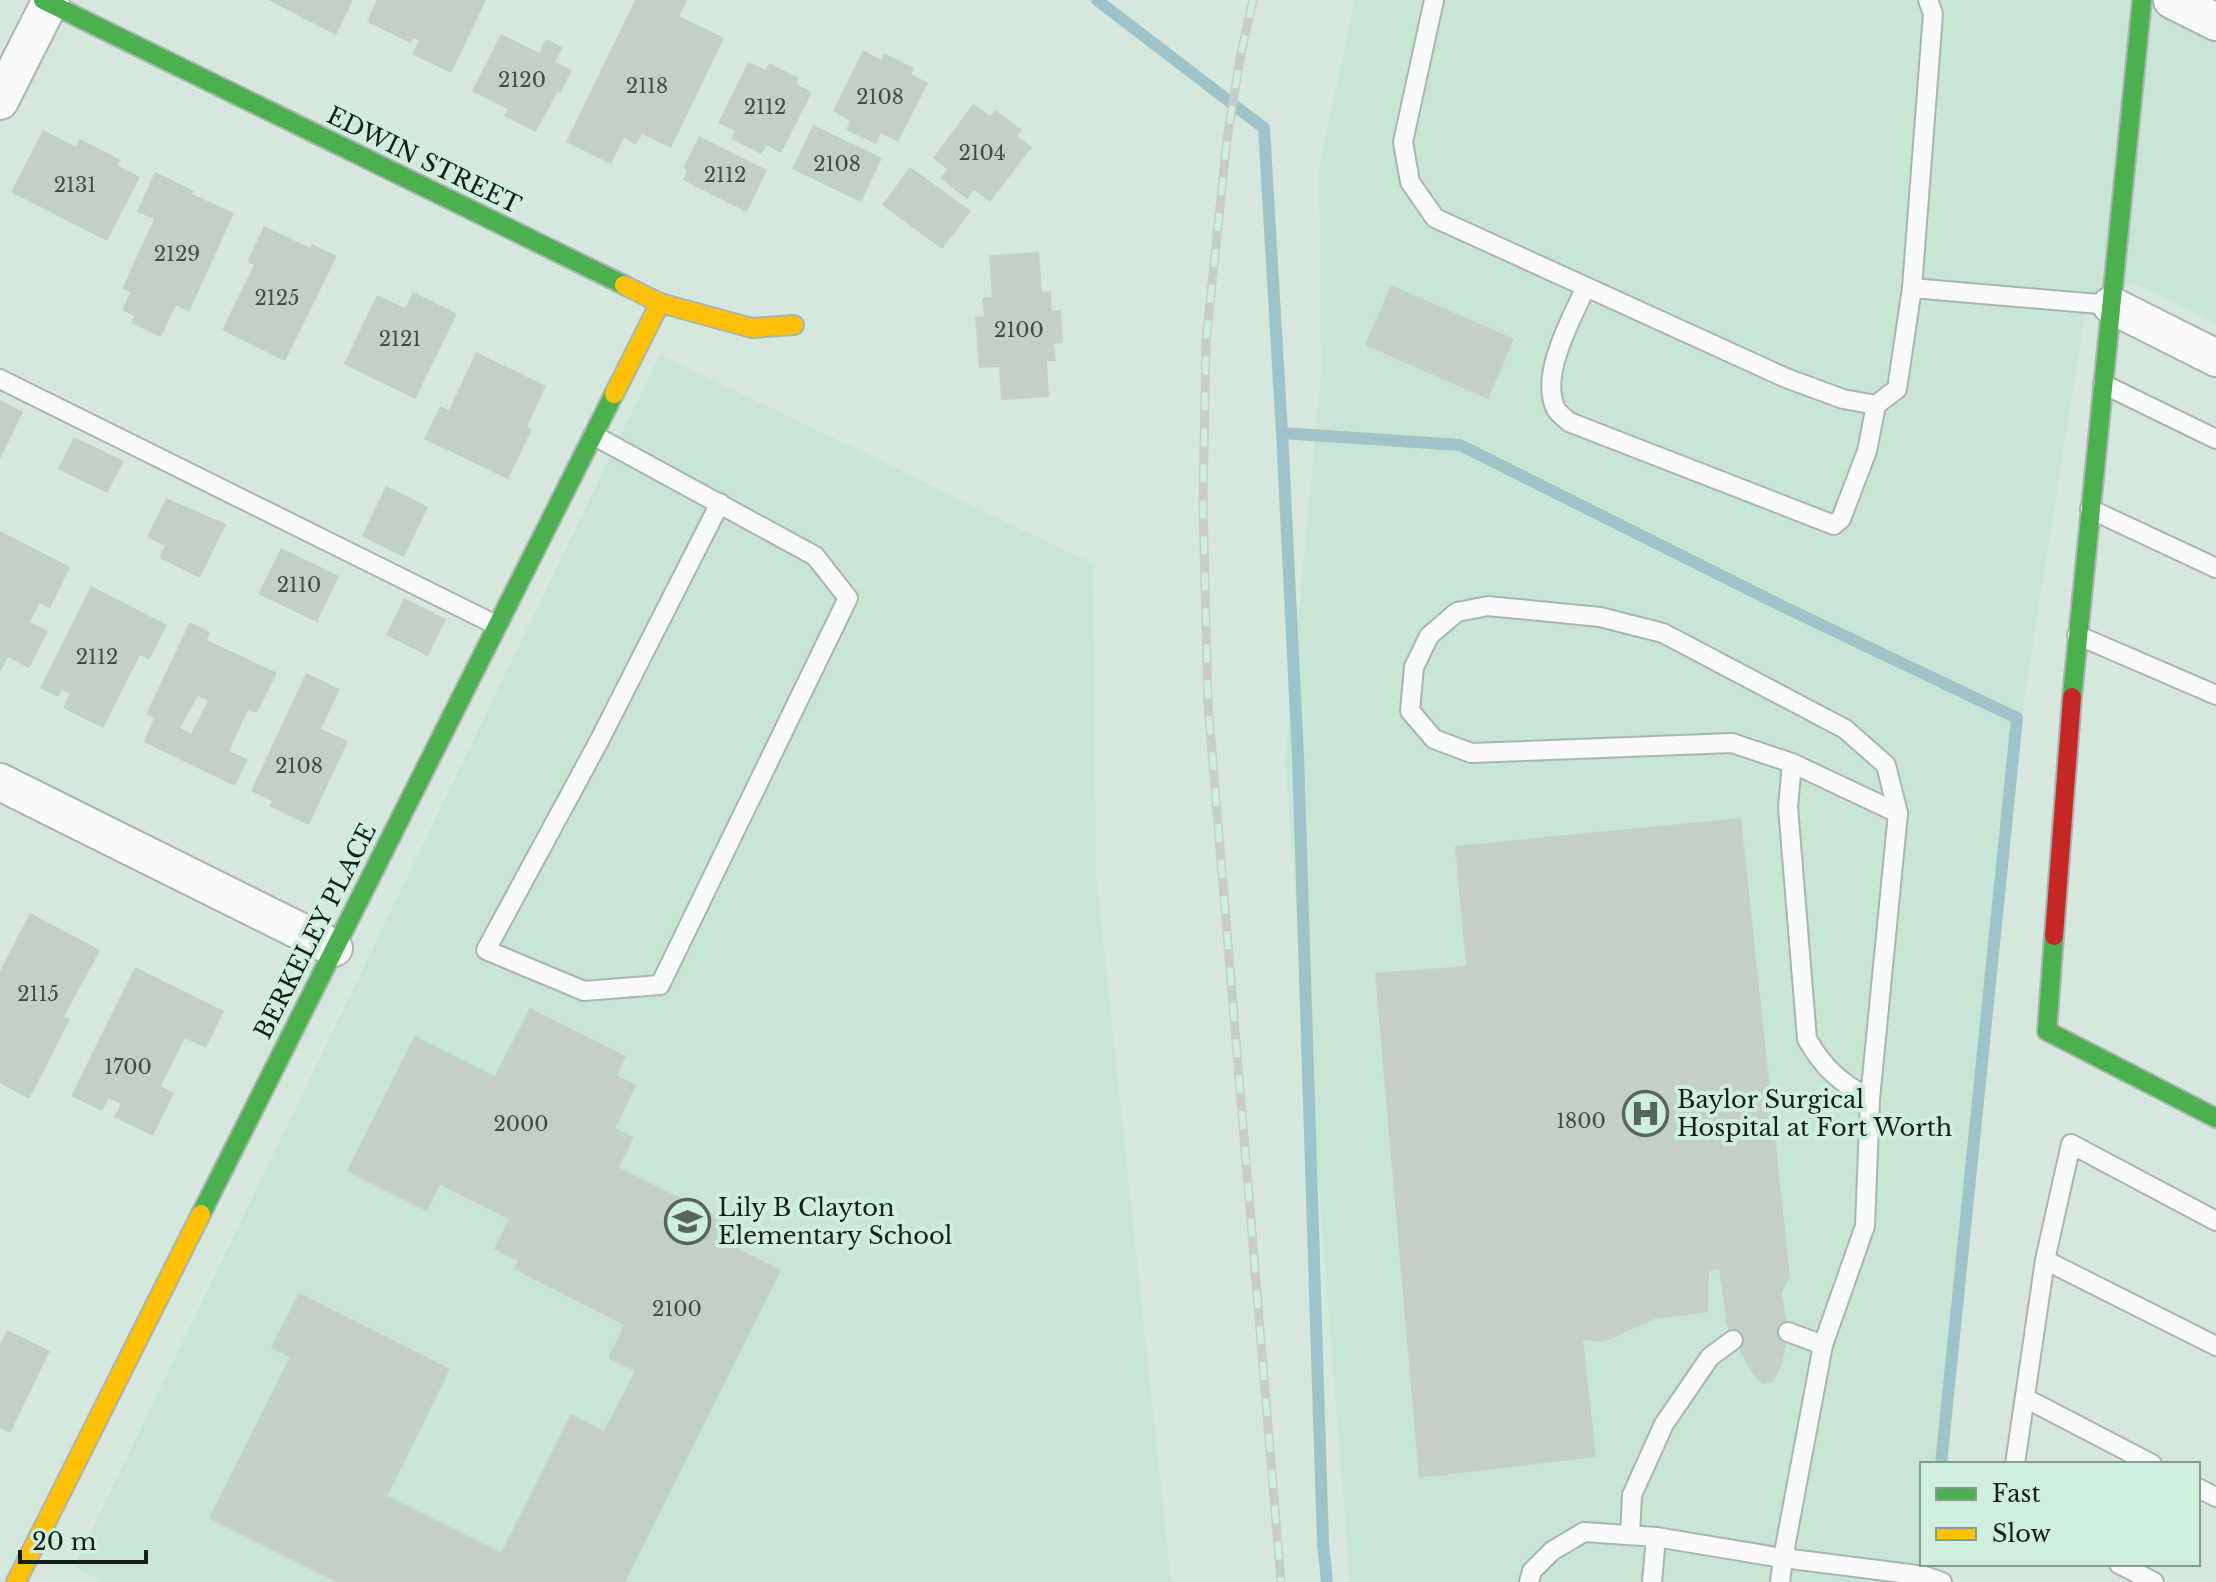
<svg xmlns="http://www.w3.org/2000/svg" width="2216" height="1582" font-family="'Libre Baskerville',serif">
<rect width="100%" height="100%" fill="#d6e7de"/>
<g fill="#c8e5d6">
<path d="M 1355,0 L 2216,0 L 2216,323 L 2136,284 L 2088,294 L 2024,699 L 1941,1464 L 1922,1464 L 1922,1564 L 1930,1564 L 1928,1582 L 1350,1582 L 1285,761 L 1321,373 L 1319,167 Z"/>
<path d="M 660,354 L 1093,564 L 1096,874 L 1171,1582 L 104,1582 L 74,1567 Z"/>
</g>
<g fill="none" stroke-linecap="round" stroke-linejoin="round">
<g stroke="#a0c3ca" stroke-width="12">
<path d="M 1097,0 L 1264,128 L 1282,433 L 1460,445 L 1784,607 L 2017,718 L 1941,1464"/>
<path d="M 1282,433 L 1298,757 L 1323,1543 L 1327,1582"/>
</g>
</g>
<g fill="#c4d0c6" fill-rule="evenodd">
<path d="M 268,0 L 353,0 L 336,35 Z"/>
<path d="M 377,0 L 486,0 L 451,73 L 412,54 L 419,41 L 413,38 L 411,43 L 367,22 Z"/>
<path d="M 635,0 L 687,0 L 679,16 L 724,38 L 671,148 L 642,134 L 636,145 L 624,138 L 611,164 L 566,142 Z"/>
<path d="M 501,34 L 539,53 L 546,39 L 563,47 L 555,62 L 572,70 L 560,93 L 557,92 L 536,132 L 504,116 L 508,109 L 472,91 Z"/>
<path d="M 863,50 L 881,60 L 884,53 L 914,68 L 911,74 L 928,83 L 898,142 L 881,133 L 876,144 L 846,130 L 850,121 L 833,111 Z"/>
<path d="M 748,62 L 766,70 L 769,63 L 799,78 L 796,84 L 812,92 L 781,153 L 766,145 L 761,154 L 731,139 L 735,131 L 718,123 Z"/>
<path d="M 973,104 L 990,116 L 995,110 L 1022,130 L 1017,136 L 1032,147 L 990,202 L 974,190 L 967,199 L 940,178 L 947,169 L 933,158 Z"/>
<path d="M 813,125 L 882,158 L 861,202 L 792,169 Z"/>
<path d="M 43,130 L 76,147 L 80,139 L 121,160 L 117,165 L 140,177 L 107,241 L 11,192 Z"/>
<path d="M 699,136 L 767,170 L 747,212 L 683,180 L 687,170 L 683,168 Z"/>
<path d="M 910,167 L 971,211 L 942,249 L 882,205 Z"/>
<path d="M 155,172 L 194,191 L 192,194 L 234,213 L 189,312 L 176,305 L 161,337 L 131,323 L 134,316 L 122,310 L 130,292 L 122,289 L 154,219 L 137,212 Z"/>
<path d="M 264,226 L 310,248 L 312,244 L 337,256 L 285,361 L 222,330 L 254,265 L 247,262 Z"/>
<path d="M 1039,252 L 1042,292 L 1051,291 L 1052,311 L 1061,310 L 1063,343 L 1054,344 L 1056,361 L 1047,361 L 1049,397 L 1001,400 L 999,367 L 979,368 L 975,317 L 984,316 L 982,298 L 992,297 L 989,255 Z"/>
<path d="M 1391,285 L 1514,339 L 1488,399 L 1365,345 Z"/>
<path d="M 413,292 L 457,314 L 415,399 L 344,364 L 377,295 L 405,308 Z"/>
<path d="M 476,352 L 546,386 L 527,427 L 532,429 L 508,479 L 424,439 L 440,406 L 449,410 Z"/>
<path d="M 0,400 L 23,412 L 0,459 Z"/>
<path d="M 74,437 L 124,461 L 107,493 L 58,469 Z"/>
<path d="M 386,486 L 428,507 L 404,557 L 362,536 Z"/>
<path d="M 166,498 L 226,524 L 200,578 L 159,558 L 165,546 L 147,537 Z"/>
<path d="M 0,531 L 70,567 L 50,608 L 40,603 L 30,622 L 48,631 L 29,668 L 8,657 L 0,673 Z"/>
<path d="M 281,548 L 339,576 L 317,622 L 258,594 Z"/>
<path d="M 91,586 L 167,625 L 149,660 L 140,655 L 103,728 L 63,708 L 70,694 L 62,690 L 58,697 L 40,688 Z"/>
<path d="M 404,598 L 446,619 L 428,656 L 386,635 Z"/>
<path d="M 190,622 L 210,632 L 207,640 L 277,673 L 257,713 L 248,710 L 229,751 L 248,759 L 235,786 L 144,742 L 154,718 L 146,714 ZM 198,696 L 208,701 L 191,734 L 180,728 Z"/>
<path d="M 306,673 L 340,689 L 321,729 L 348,741 L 309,825 L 269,806 L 272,801 L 251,791 Z"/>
<path d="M 1741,818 L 1790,1277 L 1782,1292 L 1788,1332 L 1782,1364 L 1773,1382 L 1762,1384 L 1751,1371 L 1727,1326 L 1719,1269 L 1709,1271 L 1708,1312 L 1655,1319 L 1603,1342 L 1583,1340 L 1596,1457 L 1419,1478 L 1375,973 L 1466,966 L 1455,846 Z"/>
<path d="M 30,913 L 100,950 L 64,1017 L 70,1019 L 29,1099 L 0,1083 L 0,971 Z"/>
<path d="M 135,967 L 224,1011 L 206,1048 L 185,1038 L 161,1086 L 174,1093 L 153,1136 L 114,1117 L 121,1104 L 109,1098 L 102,1111 L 71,1096 Z"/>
<path d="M 530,1008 L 626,1056 L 617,1075 L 636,1085 L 615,1128 L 634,1137 L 619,1167 L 747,1231 L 738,1249 L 781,1270 L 625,1582 L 337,1582 L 209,1518 L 290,1357 L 271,1348 L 299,1293 L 450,1369 L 387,1496 L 501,1553 L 571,1414 L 604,1431 L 635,1371 L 608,1358 L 624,1325 L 514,1269 L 518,1261 L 494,1249 L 509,1219 L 440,1185 L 427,1211 L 347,1171 L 415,1036 L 495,1076 Z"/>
<path d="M 7,1330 L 50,1351 L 10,1433 L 0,1428 L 0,1344 Z"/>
</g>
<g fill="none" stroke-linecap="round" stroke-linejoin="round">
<defs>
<g id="lane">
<path d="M 1434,0 L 1403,142 L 1410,182 L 1435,218 L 1786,378 L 1843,399 L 1876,405 L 1897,389 L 1912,288 L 1933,14 L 1928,0"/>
<path d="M 1586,287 C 1572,318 1539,375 1556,409 C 1558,413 1565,418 1569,422 L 1834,525 L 1841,519 L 1867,451 L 1876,405"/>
<path d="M 1912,288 L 2111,305"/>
<path d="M 0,379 L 496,625"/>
<path d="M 2103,384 L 2216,439"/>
<path d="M 593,435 L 815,556 L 848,598 L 660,985 L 584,991 L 486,950 L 598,743 L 720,503"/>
<path d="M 2090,509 L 2216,568"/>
<path d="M 2077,635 L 2216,695"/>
<path d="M 1792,763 L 1788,807 L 1807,1039 C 1824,1069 1840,1082 1870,1099"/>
<path d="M 2045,1260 L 2071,1144 L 2216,1221"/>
<path d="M 1788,1332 L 1823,1345"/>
<path d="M 2025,1398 L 2152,1464"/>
<path d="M 2015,1464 L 2045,1260 L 2216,1346"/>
<path d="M 2198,1488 L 2216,1497"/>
<path d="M 1630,1535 L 1632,1495 L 1664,1424 L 1710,1357 L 1733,1340"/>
<path d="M 2119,1564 L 2154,1582"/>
<path d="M 1529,1582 L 1532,1571 L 1552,1551 L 1584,1532 L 1656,1537 L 1783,1558 L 1925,1576 L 1942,1582"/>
<path d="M 1652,1582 L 1656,1537"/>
<path d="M 1780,1582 L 1783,1558 L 1823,1345 L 1865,1226 L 1870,1099 L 1898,813 L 1886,765 L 1845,729 L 1663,633 L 1600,617 L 1488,606 L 1457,612 L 1429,636 L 1414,667 L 1410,711 L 1434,739 L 1471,753 L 1732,743 L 1792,763 L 1898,813"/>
</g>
<g id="street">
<path d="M 2172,0 L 2216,22"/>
<path d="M 0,101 L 51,0"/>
<path d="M 2111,305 L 2216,358"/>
<path d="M 0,782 L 334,948"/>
</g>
<g id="fast">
<path d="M 43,0 L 624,285"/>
<path d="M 2072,697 L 2142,0"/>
<path d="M 2054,936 L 2047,1031 L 2216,1118"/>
<path d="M 201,1214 L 614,394"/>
</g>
<g id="slow">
<path d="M 624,285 L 660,303 L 752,328 L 794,325"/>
<path d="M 614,394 L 660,303"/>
<path d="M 16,1582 L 201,1214"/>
</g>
<path id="jam" d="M 2054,936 L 2072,697"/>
</defs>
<use href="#lane" stroke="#a8b6af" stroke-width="22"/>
<use href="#street" stroke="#a8b6af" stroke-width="40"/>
<use href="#fast" stroke="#a8b6af" stroke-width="22"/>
<use href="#slow" stroke="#a8b6af" stroke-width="22"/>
<use href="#jam" stroke="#a8b6af" stroke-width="22"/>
<use href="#lane" stroke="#f9fbfa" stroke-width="18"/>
<use href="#street" stroke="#f9fbfa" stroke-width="36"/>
<use href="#fast" stroke="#4caf50" stroke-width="18"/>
<use href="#slow" stroke="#ffc107" stroke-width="18"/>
<use href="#jam" stroke="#c62828" stroke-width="18"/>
<defs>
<path id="rail" d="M 1253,0 L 1241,53 L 1227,139 L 1206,342 L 1203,502 L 1208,704 L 1281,1582"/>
</defs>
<use href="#rail" stroke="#c8cdca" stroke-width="9"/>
<use href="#rail" stroke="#cfeede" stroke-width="6" stroke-dasharray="18" stroke-linecap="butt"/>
</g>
<defs>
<symbol id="hospital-ring" viewBox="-11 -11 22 22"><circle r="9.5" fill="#cfeede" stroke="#58655e" stroke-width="1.5"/><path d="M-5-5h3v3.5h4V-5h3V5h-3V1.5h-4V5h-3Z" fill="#58655e"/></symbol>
<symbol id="school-ring" viewBox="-11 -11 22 22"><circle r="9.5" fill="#cfeede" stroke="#58655e" stroke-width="1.5"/><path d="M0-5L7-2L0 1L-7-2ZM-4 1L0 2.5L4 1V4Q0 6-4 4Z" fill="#58655e"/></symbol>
</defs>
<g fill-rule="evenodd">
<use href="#hospital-ring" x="1620" y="1088" width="51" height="51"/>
<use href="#school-ring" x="662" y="1196" width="51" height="51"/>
</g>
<g text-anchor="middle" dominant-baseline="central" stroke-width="8" stroke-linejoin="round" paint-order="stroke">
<g font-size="20" fill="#414c45">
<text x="522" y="80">2120</text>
<text x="647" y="86">2118</text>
<text x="880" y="97">2108</text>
<text x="765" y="107">2112</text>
<text x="982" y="153">2104</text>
<text x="837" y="164">2108</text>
<text x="725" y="175">2112</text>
<text x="75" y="185">2131</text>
<text x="177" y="254">2129</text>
<text x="277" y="298">2125</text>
<text x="1019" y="330">2100</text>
<text x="400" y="339">2121</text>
<text x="299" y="585">2110</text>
<text x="97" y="657">2112</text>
<text x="299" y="766">2108</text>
<text x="38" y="994">2115</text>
<text x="128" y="1067">1700</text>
<text x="1581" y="1121">1800</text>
<text x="521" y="1124">2000</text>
<text x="677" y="1309">2100</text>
</g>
<g font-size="24" fill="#141f19" stroke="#cfeede">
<text transform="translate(424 160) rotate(26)">EDWIN STREET</text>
<text transform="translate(315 931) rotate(-63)">BERKELEY PLACE</text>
</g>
<g font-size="24" fill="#141f19" stroke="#cfeede" text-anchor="start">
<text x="1677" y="1099">Baylor Surgical<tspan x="1677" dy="28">Hospital at Fort Worth</tspan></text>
<text x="718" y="1207">Lily B Clayton<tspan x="718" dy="28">Elementary School</tspan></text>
</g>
</g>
<rect x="1920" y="1462" width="280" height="104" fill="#cfeede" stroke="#849b8f" stroke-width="2"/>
<rect x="1936" y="1488" width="40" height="12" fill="#4caf50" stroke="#849b8f" stroke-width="2"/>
<text x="1992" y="1502" font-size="24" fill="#141f19">Fast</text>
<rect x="1936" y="1528" width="40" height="12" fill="#ffc107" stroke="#849b8f" stroke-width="2"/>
<text x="1992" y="1542" font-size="24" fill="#141f19">Slow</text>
<path d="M20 1550v12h126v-12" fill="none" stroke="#141f19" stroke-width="4"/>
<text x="32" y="1550" font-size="24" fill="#141f19" stroke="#cfeede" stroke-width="6" paint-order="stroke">20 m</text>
</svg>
